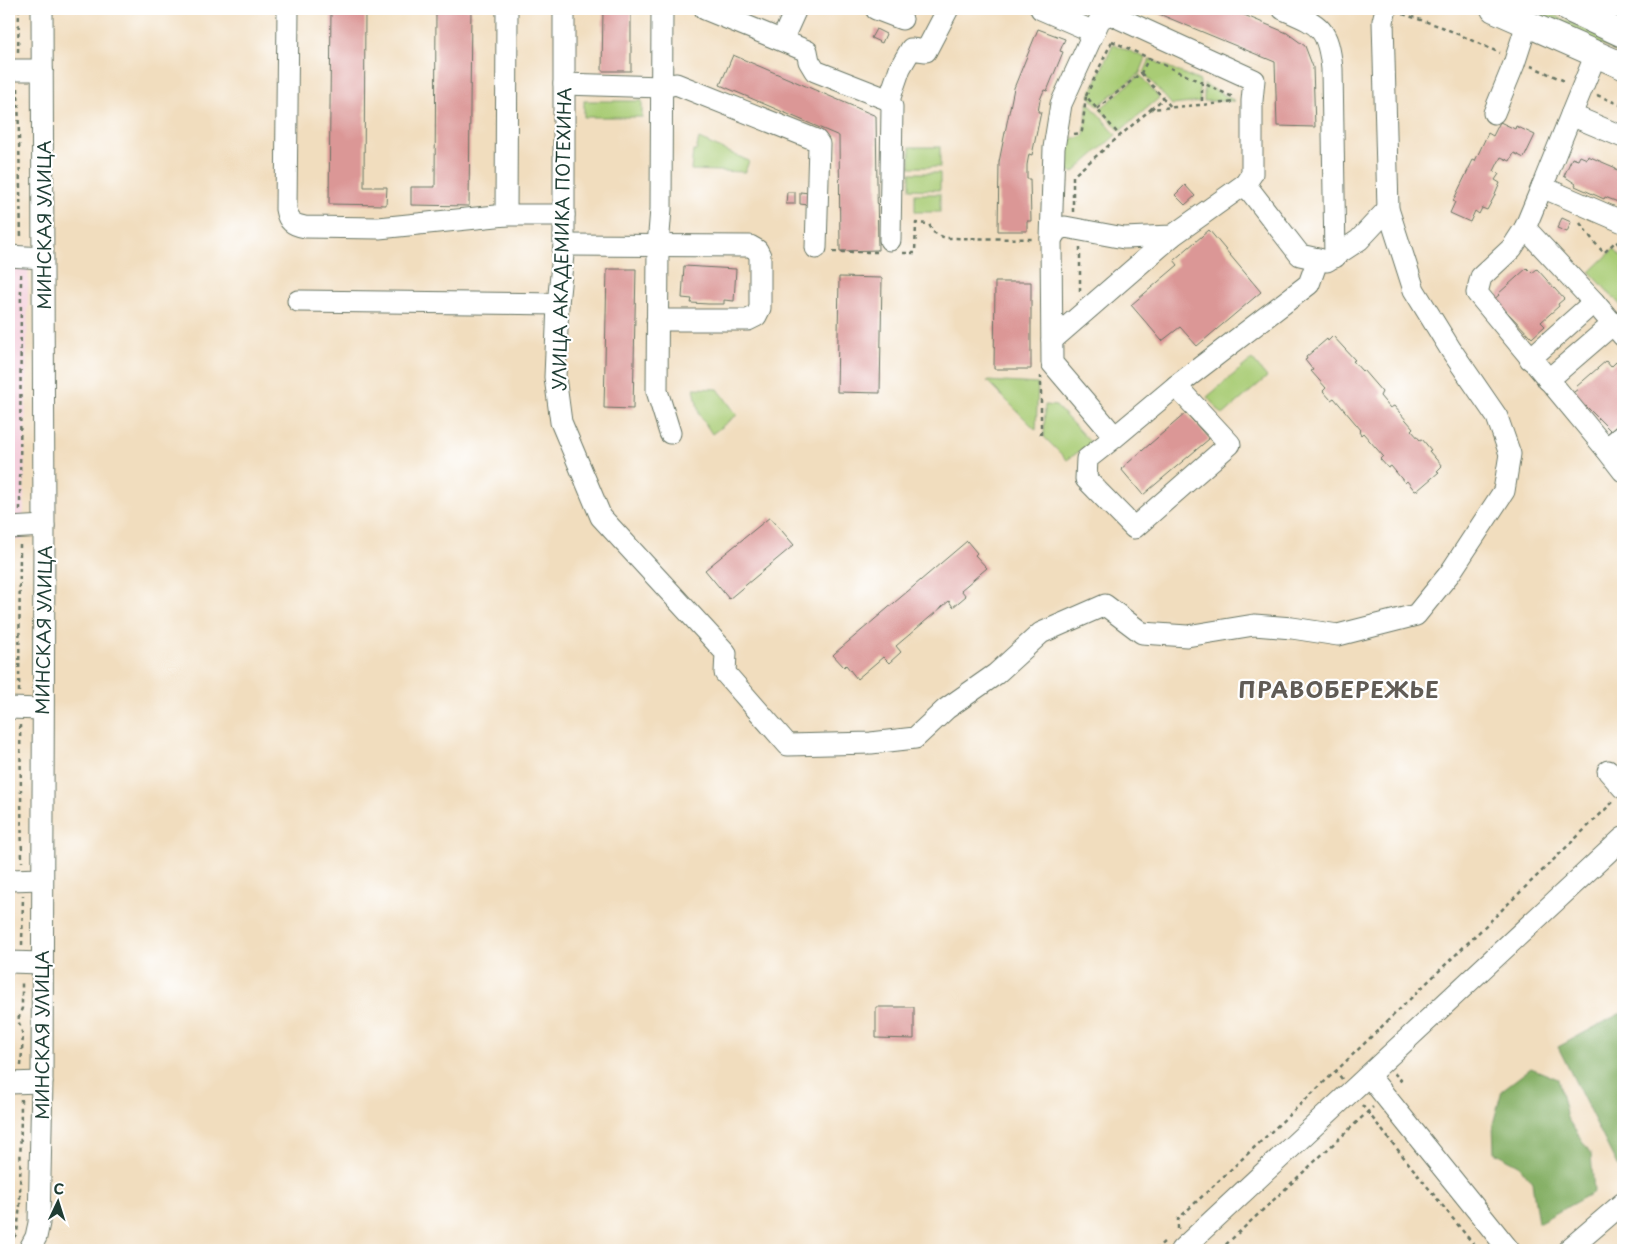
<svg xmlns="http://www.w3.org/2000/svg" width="1632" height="1259" font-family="'Playpen Sans',sans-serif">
<rect width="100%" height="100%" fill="#fff"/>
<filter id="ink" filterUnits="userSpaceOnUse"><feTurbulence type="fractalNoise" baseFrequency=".02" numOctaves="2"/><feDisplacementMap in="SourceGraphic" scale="10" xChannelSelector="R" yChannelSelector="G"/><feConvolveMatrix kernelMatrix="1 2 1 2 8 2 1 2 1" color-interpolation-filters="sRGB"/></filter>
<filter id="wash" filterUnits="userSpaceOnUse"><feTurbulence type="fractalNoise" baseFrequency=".0096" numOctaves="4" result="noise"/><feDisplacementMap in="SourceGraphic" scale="20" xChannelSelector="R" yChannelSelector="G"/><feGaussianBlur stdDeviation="1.12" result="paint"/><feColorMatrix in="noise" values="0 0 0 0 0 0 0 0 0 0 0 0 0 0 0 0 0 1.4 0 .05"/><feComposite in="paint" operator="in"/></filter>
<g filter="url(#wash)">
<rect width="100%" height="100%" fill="#f1ddbe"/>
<path fill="#f4cfdc" d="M 9,247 L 29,247 L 23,540 L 9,540 Z"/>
<g fill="#a9cc75" stroke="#648454">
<path d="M 1522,9 L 1540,9 L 1623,46 L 1623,55 Z"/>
<path d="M 1113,44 L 1146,58 L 1140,73 L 1098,106 L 1089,96 Z"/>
<path d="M 1150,59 L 1200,81 L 1200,102 L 1172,105 L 1144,73 Z"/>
<path d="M 1140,75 L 1159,98 L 1120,131 L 1100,109 Z"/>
<path d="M 1204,84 L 1235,101 L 1204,101 Z"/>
<rect x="584" y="101" width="58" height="16"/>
<path d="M 1088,102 L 1116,135 L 1073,173 L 1060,165 L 1063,138 L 1078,138 L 1084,135 Z"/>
<path d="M 699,139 L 749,161 L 745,172 L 691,170 L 693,151 L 696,151 Z"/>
<rect x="910" y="147" width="30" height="20"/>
<path d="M 910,173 L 940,173 L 940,190 L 910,189 Z"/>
<rect x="915" y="194" width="25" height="18"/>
<path d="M 1614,249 L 1623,259 L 1623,308 L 1590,272 Z"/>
<path d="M 1252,359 L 1267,377 L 1223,415 L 1207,397 Z"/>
<path d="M 987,381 L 1038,384 L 1036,430 Z"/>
<path d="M 694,388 L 718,389 L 737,415 L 712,434 L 699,414 Z"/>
<path d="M 1045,405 L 1056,406 L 1091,443 L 1067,460 L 1044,437 Z"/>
</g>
<g fill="#86b066" stroke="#52764d">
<path d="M 1619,1014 L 1623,1014 L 1623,1164 L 1618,1167 L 1558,1047 Z"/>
<path d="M 1531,1068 L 1558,1079 L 1567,1118 L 1591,1154 L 1594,1192 L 1538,1223 L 1532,1182 L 1519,1165 L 1494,1152 L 1493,1124 L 1502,1090 Z"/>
</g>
<g id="blocks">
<g fill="#db9796">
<path d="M 331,9 L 365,9 L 364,187 L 387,187 L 386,205 L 329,204 Z"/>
<path d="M 436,9 L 471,9 L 469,206 L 411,205 L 411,187 L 435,187 Z"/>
<path d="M 603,9 L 631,9 L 631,71 L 602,71 Z"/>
<path d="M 1147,9 L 1230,9 L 1287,33 L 1305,46 L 1313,67 L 1315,127 L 1277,126 L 1275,62 Z"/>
<path d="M 876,29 L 886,34 L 882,43 L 871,38 Z"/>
<path d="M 1038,29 L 1065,39 L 1060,51 L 1063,52 L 1047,91 L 1044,90 L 1040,100 L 1038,112 L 1041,112 L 1032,155 L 1029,154 L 1027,165 L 1027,179 L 1030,179 L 1031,221 L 1027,221 L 1027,231 L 998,231 L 999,162 L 1014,88 Z"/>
<path d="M 733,55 L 876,116 L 878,250 L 840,251 L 839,136 L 720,85 Z"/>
<path d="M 1500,122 L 1515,129 L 1516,126 L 1535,135 L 1524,158 L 1514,153 L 1510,161 L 1501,157 L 1494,171 L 1499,174 L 1495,180 L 1500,183 L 1494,197 L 1487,210 L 1482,208 L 1479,214 L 1475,211 L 1470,222 L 1450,213 L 1455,202 L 1453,201 L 1473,160 L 1475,161 L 1488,133 L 1493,136 Z"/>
<path d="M 1580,156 L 1587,159 L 1588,156 L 1616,168 L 1615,170 L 1622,173 L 1621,176 L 1623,177 L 1623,204 L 1605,197 L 1604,199 L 1575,186 L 1576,184 L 1564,176 L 1572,158 L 1578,160 Z"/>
<path d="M 1185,185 L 1195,196 L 1185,205 L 1175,195 Z"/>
<path d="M 787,192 L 795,192 L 795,204 L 786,204 Z"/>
<path d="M 800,192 L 809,193 L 808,205 L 800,204 Z"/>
<path d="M 1562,218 L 1571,222 L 1567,232 L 1557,228 Z"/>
<path d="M 1209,230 L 1261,292 L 1197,346 L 1180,327 L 1162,341 L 1131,305 L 1178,265 L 1174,260 Z"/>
<path d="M 684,266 L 736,269 L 734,301 L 724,300 L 724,304 L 708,304 L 691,303 L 692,299 L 682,298 Z"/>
<path d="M 1527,268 L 1532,273 L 1537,269 L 1564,299 L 1558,304 L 1559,306 L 1541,322 L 1545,326 L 1532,338 L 1507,312 L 1503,316 L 1491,302 L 1499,295 L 1498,294 Z"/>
<path d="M 607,269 L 636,269 L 633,409 L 604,408 Z"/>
<path d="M 839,277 L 882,278 L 880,393 L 837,392 Z"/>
<path d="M 995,282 L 1031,282 L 1031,369 L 994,369 Z"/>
<path d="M 1333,336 L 1355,360 L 1353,361 L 1362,371 L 1363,370 L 1382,392 L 1380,396 L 1390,408 L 1394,406 L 1413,428 L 1411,430 L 1420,440 L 1422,439 L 1431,450 L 1429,451 L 1442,466 L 1437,471 L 1439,472 L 1418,490 L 1415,491 L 1407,481 L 1405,483 L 1391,466 L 1388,468 L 1380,459 L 1383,456 L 1363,433 L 1361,435 L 1359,432 L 1361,430 L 1334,398 L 1331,400 L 1323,391 L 1326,388 L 1311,371 L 1313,370 L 1305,360 L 1307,359 L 1306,357 L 1327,339 L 1328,341 Z"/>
<path d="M 1606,361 L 1611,367 L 1616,362 L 1623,370 L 1623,412 L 1620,415 L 1623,420 L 1611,431 L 1586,406 L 1582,409 L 1570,395 L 1578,389 L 1576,387 Z"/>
<path d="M 1186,413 L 1209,439 L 1143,495 L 1121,469 Z"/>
<path d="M 770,517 L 794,545 L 729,599 L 705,570 Z"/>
<path d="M 967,541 L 977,553 L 975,555 L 987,568 L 961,590 L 966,596 L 953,607 L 949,601 L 896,646 L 901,652 L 889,663 L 883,657 L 857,679 L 846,665 L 844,667 L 833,655 L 835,653 Z"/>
<path d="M 876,1007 L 914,1007 L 914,1039 L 876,1038 Z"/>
</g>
</g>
</g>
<g filter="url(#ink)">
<use href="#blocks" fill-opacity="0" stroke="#687564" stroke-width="1"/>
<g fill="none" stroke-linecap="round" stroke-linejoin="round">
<defs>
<g id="minor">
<path d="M 288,9 L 286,209 C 288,221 293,225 305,227 L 379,228 L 506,215 L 564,215"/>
<path d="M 564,9 L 564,245 L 558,304 L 555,377 L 561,422 L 601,517 L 726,653 L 725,673 L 788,745 L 871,743 L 915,738 L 946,709 L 996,674 L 1041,633 L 1105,605 L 1142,633 L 1187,636 L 1254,625 L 1292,628 L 1338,635 L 1416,615 L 1450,573 L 1504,491 L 1510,454 L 1497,417 L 1451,350 L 1414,290 L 1388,209 L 1383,21 L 1386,9"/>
<path d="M 662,9 L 661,209 L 658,246 L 657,391 L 670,433"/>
<path d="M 705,9 L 807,51 L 809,61 L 815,71 L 889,100 L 892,107 L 890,240"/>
<path d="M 876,9 L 902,19"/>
<path d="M 1041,9 L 1094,32"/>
<path d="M 1283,9 C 1320,25 1328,27 1332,69 L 1335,257"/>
<path d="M 782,40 L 796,9"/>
<path d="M 9,70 L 42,70"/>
<path d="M 564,84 L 662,87 L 676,84 L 816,140 L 819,144 L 816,248"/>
<path d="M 889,100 L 900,68 L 911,49 L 926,51 L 948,9"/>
<path d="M 1494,113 L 1514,64 L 1527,24"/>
<path d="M 1571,115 L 1596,54"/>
<path d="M 1245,184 L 1252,174 L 1252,101 L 1254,80 L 1110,14 L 1100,19 L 1061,104 L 1054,148 L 1051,239 L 1057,230 L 1065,227 L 1124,238 L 1172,236 L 1245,184 L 1300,255 L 1327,261 L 1359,240 L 1388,209"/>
<path d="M 1542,187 L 1571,115 L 1623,137"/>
<path d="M 506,215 L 507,9"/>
<path d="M 1623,222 L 1542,187 L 1525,228 L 1512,248 L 1481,277 L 1477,293 L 1606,449 L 1623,435"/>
<path d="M 1525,228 L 1594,302 L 1623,336"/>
<path d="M 1051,239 L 1052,363 L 1115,437 L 1176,386 L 1230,444 L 1134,528 L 1086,479 L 1087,459 L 1115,437"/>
<path d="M 564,245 L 750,246 L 757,250 L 760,256 L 760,308 L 756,316 L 748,320 L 657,320"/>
<path d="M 9,256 L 42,258"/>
<path d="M 298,301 L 558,304"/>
<path d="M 1052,340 L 1172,236"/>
<path d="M 1530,359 L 1594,302"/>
<path d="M 1548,380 L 1613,324"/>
<path d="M 1176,386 L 1309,284 L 1318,259"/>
<path d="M 1606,449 L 1623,471"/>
<path d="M 9,528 L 44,526"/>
<path d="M 9,708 L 42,709"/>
<path d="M 1608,771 L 1623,788"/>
<path d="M 9,880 L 42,879"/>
<path d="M 9,962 L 42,963"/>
<path d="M 1369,1076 L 1509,1250"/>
<path d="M 9,1083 L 42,1082"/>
<path d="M 29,1250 L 36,1237 L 39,1223 L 42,1082 L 44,526 L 42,9"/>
<path d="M 1181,1250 L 1623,838"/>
<path d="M 1568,1250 L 1623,1203"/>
</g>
<g id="major">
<path d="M 1494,9 L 1623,66"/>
<path d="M 1569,9 L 1623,34"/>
</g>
</defs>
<use href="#minor" stroke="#687564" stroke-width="23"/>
<use href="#major" stroke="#687564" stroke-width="28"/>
<g stroke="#687564" stroke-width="2.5" stroke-dasharray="4 4" stroke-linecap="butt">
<path d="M 1403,14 L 1442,27 L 1500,53"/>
<path d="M 1112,41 L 1235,98"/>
<path d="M 18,52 L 19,9"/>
<path d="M 1531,66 L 1567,82"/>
<path d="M 1141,73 L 1172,108"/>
<path d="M 1202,81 L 1202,104"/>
<path d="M 18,88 L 21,240"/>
<path d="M 1597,95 L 1623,106"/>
<path d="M 1086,96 L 1112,41"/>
<path d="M 1097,109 L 1141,73 L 1149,58"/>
<path d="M 1151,109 L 1163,99"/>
<path d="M 1074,134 L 1081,133 L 1082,131 L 1086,96 L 1120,136"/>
<path d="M 1073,212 L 1073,176 L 1151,109 L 1236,102"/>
<path d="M 1580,223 L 1595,243 L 1604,253 L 1616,241 L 1623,250"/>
<path d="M 1080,247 L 1080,294"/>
<path d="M 833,252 L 877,252"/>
<path d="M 903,253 L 915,253 L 916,223 L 929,224 L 933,232 L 945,238 L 1035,239"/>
<path d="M 1041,435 L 1041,376"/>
<path d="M 20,510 L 21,273"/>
<path d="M 19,692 L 20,545"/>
<path d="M 20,725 L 22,862"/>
<path d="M 22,945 L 23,895"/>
<path d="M 21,1066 L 23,1035 L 18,1020 L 22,1008 L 22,980"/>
<path d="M 1394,1073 L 1401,1080 L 1397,1084"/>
<path d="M 1342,1079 L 1336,1071 L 1614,801"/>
<path d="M 1362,1105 L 1478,1250"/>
<path d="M 1178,1229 L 1178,1219 L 1336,1071"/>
<path d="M 9,1244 L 17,1233 L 20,1205 L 21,1099"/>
<path d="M 1155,1250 L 1165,1241"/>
<path d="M 1220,1250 L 1373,1107"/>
</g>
<use href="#minor" stroke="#fff" stroke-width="21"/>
<use href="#major" stroke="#fff" stroke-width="26"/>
</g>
</g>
<g text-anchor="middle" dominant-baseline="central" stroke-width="4.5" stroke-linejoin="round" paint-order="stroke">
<g font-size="18" fill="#1f3d34" stroke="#fff">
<text transform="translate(43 225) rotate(-90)">МИНСКАЯ УЛИЦА</text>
<text transform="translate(561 239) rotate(-89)">УЛИЦА АКАДЕМИКА ПОТЕХИНА</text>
<text transform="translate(43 630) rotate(-89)">МИНСКАЯ УЛИЦА</text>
<text transform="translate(41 1035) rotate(-90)">МИНСКАЯ УЛИЦА</text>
</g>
<g font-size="22" font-weight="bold" letter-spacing="1" fill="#615c56" stroke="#fff">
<text x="1339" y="688">ПРАВОБЕРЕЖЬЕ</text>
</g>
</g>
<rect width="1632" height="1259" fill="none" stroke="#fff" stroke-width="30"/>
<g transform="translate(58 1202) rotate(4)" stroke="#ffffff" stroke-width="4" paint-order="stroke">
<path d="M0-4L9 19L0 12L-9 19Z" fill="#1f3d34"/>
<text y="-8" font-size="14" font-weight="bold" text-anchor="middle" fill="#1f3d34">С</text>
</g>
</svg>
